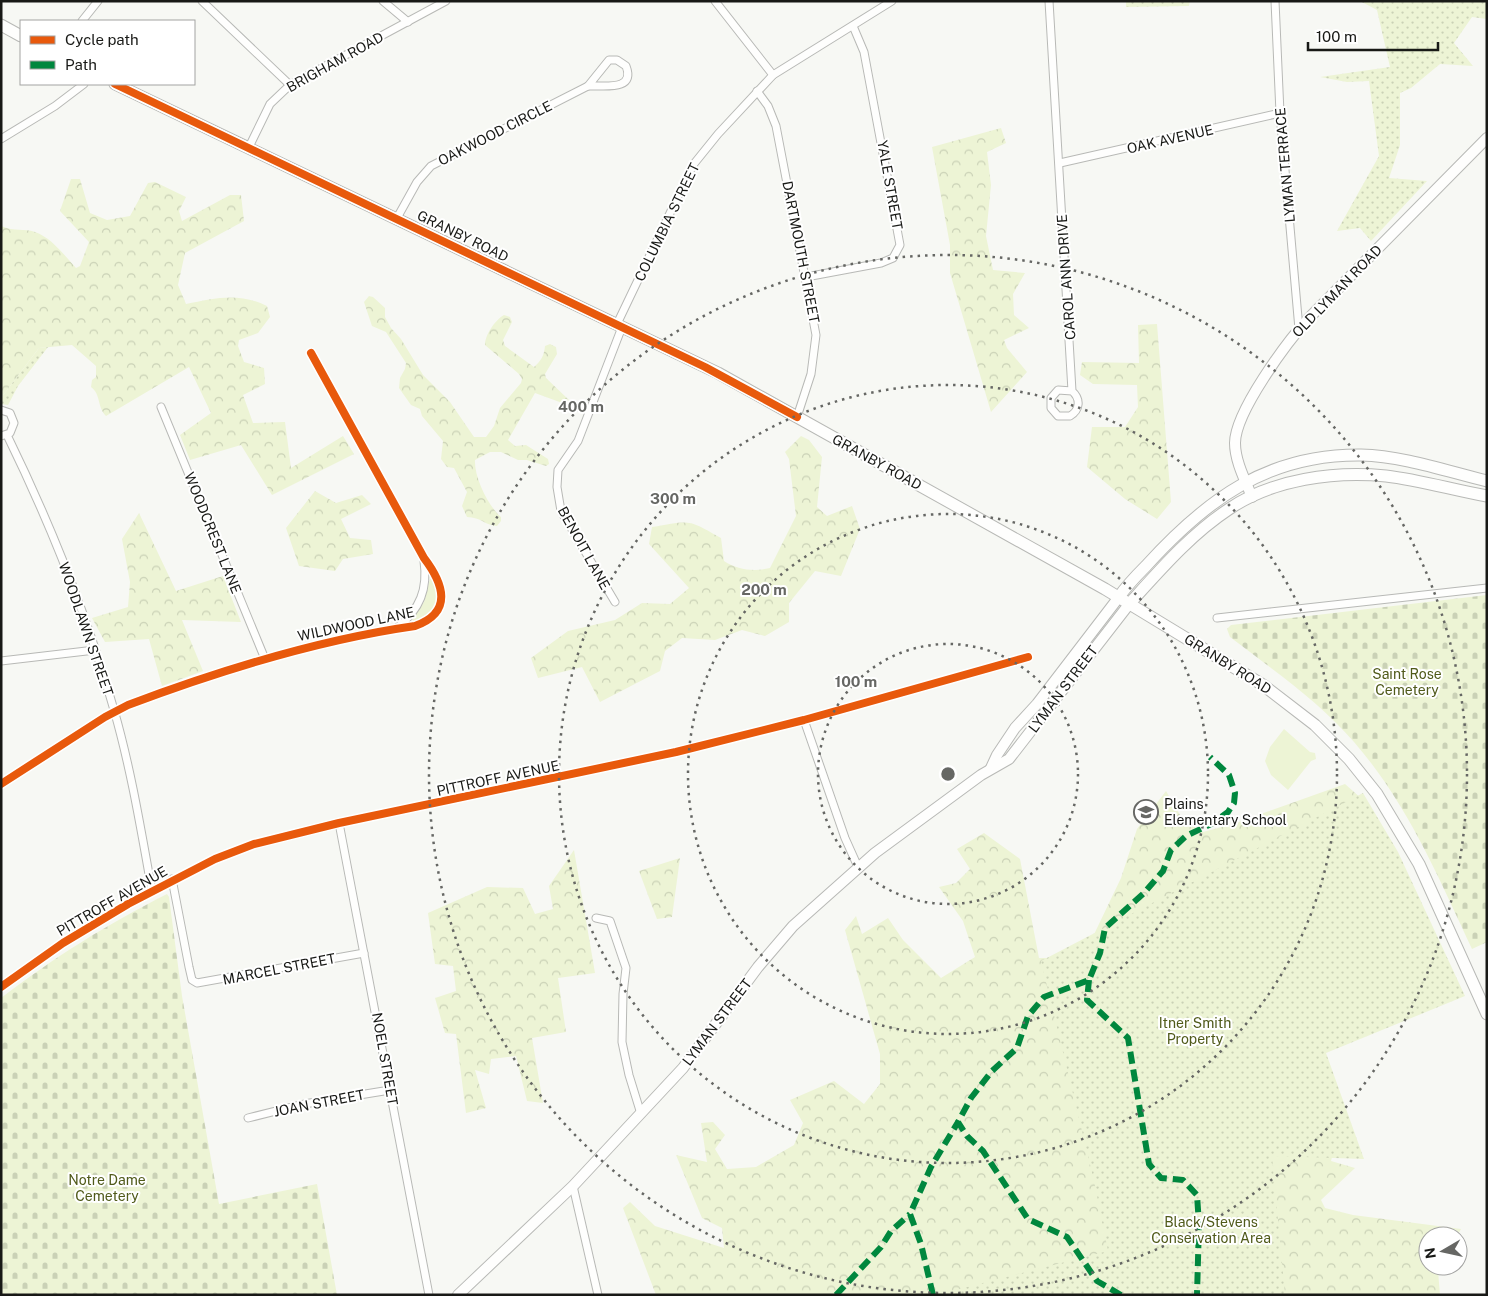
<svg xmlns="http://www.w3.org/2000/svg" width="1488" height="1296" font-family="'Public Sans',sans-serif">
<defs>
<pattern id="forest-crowns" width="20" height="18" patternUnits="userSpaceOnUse" patternTransform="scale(1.25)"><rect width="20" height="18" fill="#edf4d5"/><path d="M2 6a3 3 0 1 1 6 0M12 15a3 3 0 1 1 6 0" fill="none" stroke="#cad1b6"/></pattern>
<pattern id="cemetery-stones" width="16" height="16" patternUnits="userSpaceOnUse" patternTransform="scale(1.25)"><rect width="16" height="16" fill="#edf4d5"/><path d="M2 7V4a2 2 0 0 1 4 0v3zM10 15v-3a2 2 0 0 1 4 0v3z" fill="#cad1b6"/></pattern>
<pattern id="park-dots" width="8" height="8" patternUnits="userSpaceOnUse" patternTransform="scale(1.25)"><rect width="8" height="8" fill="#edf4d5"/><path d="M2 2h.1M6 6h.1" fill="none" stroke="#cad1b6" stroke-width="1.8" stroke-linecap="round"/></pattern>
</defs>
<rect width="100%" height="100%" fill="#f7f8f4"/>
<g fill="#edf4d5">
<path d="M 433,578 C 447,595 432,617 414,622 L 412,619 L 424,602 L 430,579 Z"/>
<path d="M 1284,729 L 1310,752 L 1315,753 L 1316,759 L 1311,761 L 1288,790 L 1271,775 L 1265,761 L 1270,747 Z"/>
</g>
<g fill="url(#forest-crowns)">
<path d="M 1001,128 L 1006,143 L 987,152 L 991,185 L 986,236 L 993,270 L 1025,273 L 1013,294 L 1014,315 L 1029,328 L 1004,340 L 1007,348 L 1027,372 L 991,412 L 950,273 L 950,245 L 932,147 Z"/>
<path d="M 71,179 L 80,179 L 90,213 L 107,220 L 130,216 L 148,183 L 155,182 L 186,197 L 179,211 L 182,221 L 230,195 L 241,195 L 244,221 L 185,253 L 178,285 L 186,304 C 215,298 239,292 267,306 L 270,317 L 258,333 L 239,340 L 238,346 L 244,362 L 264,368 L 265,384 L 243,395 L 253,423 L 285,422 L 291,468 L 343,436 L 354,454 L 272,495 L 241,445 L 190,460 L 180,435 L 211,413 L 189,367 L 106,416 C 97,407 101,394 91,387 L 92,380 L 96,377 L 96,366 L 72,345 L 39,348 L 1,398 L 1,226 C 15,232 24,228 35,232 C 52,238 64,255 76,268 L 80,266 L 89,242 L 60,211 Z"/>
<path d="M 369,296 L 373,297 L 385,308 L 385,317 L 391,328 L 401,339 L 423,375 L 450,402 L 474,437 L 486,437 L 494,426 L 500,408 L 521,383 L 522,379 L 519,374 L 485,345 C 485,335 495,320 504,315 L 510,317 L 512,322 L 503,340 L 505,346 L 534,367 C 541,361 544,356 545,346 L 550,344 L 556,347 L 557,354 L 545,374 L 546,378 L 569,400 L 565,404 L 535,393 L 508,440 L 515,446 L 526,445 L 548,459 L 549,464 L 546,466 L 527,460 L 518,460 L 501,452 L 490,452 L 475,460 C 474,477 488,506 501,517 L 501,521 L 497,526 C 486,526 481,517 467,517 L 462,506 L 467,492 L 454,468 L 447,467 L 441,459 L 443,441 L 422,416 L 420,409 L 411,405 L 399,388 L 400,378 L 405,369 L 406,363 L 386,332 L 372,326 L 364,302 Z"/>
<path d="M 1157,324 L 1171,502 L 1157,519 L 1125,499 L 1087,467 L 1092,427 L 1125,427 L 1138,407 L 1137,385 L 1093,384 L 1080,375 L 1082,362 L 1139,363 L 1138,325 Z"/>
<path d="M 801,436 L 809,440 L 822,457 L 817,507 L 827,516 L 852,506 L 860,529 L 841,576 L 815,571 L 789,603 L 789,622 L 765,636 L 742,630 L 715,640 L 682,638 L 665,651 L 660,671 L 600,702 L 582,667 L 538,678 L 531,658 L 568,631 L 615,620 L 642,603 L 670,604 L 689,588 L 649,544 L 652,527 C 691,520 688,519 721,538 L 724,561 C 738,570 754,572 770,568 L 796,516 L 789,459 L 785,452 Z"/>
<path d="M 315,491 L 336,503 L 362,495 L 371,504 L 341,519 L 350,538 L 371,540 L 373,554 L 343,559 L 335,571 L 299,566 L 286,528 Z"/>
<path d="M 139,513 L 176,591 L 223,576 L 241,622 L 182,620 L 203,671 L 162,686 L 149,639 L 105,642 L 92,618 L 128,607 L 130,582 L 122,539 Z"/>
<path d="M 1345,784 L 1362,799 L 1309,1059 L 1342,1118 L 1331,1161 L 1355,1168 L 1321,1200 L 1325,1208 L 1353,1215 L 1461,1229 L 1457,1236 L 1428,1236 L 1428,1266 L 1440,1266 L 1438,1271 L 1440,1295 L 656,1295 L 623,1208 L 630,1202 L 655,1226 L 724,1248 L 722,1228 L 702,1218 L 676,1155 L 707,1162 L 701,1123 L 713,1122 L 725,1135 L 715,1149 L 727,1169 L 756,1167 L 794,1145 L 803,1123 L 790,1100 L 834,1081 L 864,1104 L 880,1084 L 880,1054 L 845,930 L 856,916 L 862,934 L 888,918 L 903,940 L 941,978 L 975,957 L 963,921 L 939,887 L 956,883 L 970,869 L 957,849 L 984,833 L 1020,859 L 1039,958 L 1054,958 L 1087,949 L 1121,878 L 1137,829 L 1166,791 L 1183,820 L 1203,832 L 1233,824 Z"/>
<path d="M 574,850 L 595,973 L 558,978 L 566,1032 L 532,1038 L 543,1103 L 527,1101 L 516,1056 L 491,1059 L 489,1074 L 475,1070 L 486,1108 L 466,1113 L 456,1034 L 445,1033 L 435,998 L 456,991 L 453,966 L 435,964 L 428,913 L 487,887 L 523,888 L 535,914 L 553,909 L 549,886 Z"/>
<path d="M 680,858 L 672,917 L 657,919 L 639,871 Z"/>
</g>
<g fill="url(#cemetery-stones)">
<path d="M 1487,595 L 1487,942 L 1472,949 C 1438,876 1407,803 1354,742 C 1319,701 1273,670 1230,637 L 1227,629 L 1231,625 Z"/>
<path d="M 167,894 L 169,897 L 182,996 L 219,1204 L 317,1184 L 337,1295 L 1,1295 L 1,998 C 56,956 106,925 167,894 Z"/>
</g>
<g fill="url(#park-dots)">
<path d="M 1126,1 L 1190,1 L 1189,6 L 1126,7 Z"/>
<path d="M 1360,1 L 1487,1 L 1487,19 L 1472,17 L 1454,43 L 1473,66 L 1440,64 L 1411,88 L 1400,93 L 1400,145 L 1389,178 L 1427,181 L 1371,241 L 1360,228 L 1337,231 L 1379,156 L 1369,81 L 1347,82 L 1320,77 L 1390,67 L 1377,10 Z"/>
<path d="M 48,347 L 18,386 L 8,405 L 1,404 L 1,398 L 39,348 Z"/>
<path d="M 1363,793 L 1398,852 L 1465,996 L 1326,1053 L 1364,1159 L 1272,1156 L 1285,1295 L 944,1295 L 944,1293 L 1108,1251 L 1094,1181 L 1041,961 Z"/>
</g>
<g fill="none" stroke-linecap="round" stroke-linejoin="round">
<defs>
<g id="street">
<path d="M 202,1 L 290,85"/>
<path d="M 383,1 L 408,22"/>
<path d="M 715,1 L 773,75"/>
<path d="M 1049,1 L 1072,391 C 1081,399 1080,410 1070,416 L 1058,416 L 1051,408 L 1051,398 L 1058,390 L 1072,391"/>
<path d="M 1275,1 L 1280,113 L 1299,329"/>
<path d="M 82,21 L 98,1"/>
<path d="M 609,60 L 617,60 L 626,66 C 636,92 602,85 588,86 Z"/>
<path d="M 757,91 L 768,106 L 776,126 L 816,335 L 811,374 L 797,417"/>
<path d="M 1,139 L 55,106 L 84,84"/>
<path d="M 249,147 L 270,104 L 290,85 L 446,1"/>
<path d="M 1060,163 L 1280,113"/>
<path d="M 397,218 L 417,182 L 431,166 L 588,86"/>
<path d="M 806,277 L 881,263 L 893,258 L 900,245 L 864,52 L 853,26"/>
<path d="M 617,324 L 693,165 L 718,134 L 773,75 L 892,1"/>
<path d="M 161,407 L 265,659"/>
<path d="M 1,410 L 10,413 L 14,423 L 10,433 L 1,436"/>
<path d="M 7,435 C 50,523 87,615 114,710 C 131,769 141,830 152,891"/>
<path d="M 615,602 L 561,511 L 557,487 L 558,470 L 578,441 L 622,327"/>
<path d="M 1217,618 L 1487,588"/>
<path d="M 398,627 C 420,609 428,589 424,561"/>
<path d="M 1,661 L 95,650"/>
<path d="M 804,720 L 845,838 L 858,867"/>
<path d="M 1,784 L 105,717 L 128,705 C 221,670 317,640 415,626 C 454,612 443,583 424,558 L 311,353"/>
<path d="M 339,823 L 429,1295"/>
<path d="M 172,879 L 189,967 L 192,980 L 197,983 L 364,953"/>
<path d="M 596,918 L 610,921 L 626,968 L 623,994 L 622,1042 L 629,1075 L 641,1114"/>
<path d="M 1,987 L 63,943 L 128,904 L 215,859 L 254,844 L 339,823 L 676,752 L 804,720 L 1028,657"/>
<path d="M 248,1118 L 304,1104 L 390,1090"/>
<path d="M 573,1186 L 598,1295"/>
</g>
<g id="secondary">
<path d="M 1252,497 C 1245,480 1235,461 1235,443 C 1235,412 1287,342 1308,319 L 1487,138"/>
<path d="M 991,768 L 997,755 L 1015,728 L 1037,704 L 1119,597"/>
<path d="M 458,1295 L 573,1186 L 683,1068 L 758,967 L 793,926 L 875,853 L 981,775 L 1009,759 L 1130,603"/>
</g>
<g id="primary">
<path d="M 1,25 L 21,36"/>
<path d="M 115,84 L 718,373 L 1105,589 L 1263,685 L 1315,725 L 1349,759 L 1377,794 L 1419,864 L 1487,1014"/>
<path d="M 1119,597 C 1127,585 1136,576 1146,566 C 1206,500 1267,454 1361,455 C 1403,456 1446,471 1487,481"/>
<path d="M 1130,603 C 1160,570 1191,534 1229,509 C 1273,479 1334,471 1386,476 C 1420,480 1453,490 1487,496"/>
</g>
</defs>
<use href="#street" stroke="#b8b9b6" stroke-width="9"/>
<use href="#secondary" stroke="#b8b9b6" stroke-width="12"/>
<use href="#primary" stroke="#b8b9b6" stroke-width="13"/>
<use href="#street" stroke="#fefefd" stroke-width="7"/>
<use href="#secondary" stroke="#fefefd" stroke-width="10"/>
<use href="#primary" stroke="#fefefd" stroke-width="11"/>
<g stroke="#00873e" stroke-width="6" stroke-dasharray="12 6" stroke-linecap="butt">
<path d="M 1089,980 L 1087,1000 L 1128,1038 L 1149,1164 L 1161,1178 L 1183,1180 L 1197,1195 L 1199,1224 L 1197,1295"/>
<path d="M 836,1295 L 881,1247 L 891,1231 L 910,1214"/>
<path d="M 933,1295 L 921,1244 L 910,1214 L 931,1167 L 958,1122"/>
<path d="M 1121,1295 L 1097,1281 L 1067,1237 L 1028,1219 L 983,1151 L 967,1136 L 958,1122 L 971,1098 L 992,1071 L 1017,1048 L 1028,1016 L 1044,997 L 1089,980 L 1100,953 L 1105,928 L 1144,893 L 1163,871 L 1171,850 L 1186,836 L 1213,823 L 1228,812 L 1234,803 L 1235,793 L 1229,775 L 1210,757"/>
</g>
<defs>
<g id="cycleway">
<path d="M 115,84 L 705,367 L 797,417"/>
<path d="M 1,784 L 105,717 L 128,705 C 221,670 317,640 415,626 C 454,612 443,583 424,558 L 311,353"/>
<path d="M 1,987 L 63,943 L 128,904 L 215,859 L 254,844 L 339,823 L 676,752 L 804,720 L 1028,657"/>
</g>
</defs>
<use href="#cycleway" stroke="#fff" stroke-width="11"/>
<use href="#cycleway" stroke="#e8590c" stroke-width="8"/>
</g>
<g fill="none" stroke="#666764" stroke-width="2.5" stroke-dasharray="2.5 5">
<circle cx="948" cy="774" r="130"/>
<circle cx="948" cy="774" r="260"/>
<circle cx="948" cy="774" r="389"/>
<circle cx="948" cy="774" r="519"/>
</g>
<defs>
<symbol id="school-ring" viewBox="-11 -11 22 22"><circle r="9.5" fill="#fff" stroke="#666764" stroke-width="1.5"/><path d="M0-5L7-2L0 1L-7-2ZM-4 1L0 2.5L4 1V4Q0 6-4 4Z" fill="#666764"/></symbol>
</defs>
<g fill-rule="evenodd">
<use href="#school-ring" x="1132" y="798" width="28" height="28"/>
</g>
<g text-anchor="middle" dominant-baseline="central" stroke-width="4" stroke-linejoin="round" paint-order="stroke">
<g font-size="14" fill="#181916" stroke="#fff">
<text transform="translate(335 62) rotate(-29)">BRIGHAM ROAD</text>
<text transform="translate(495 133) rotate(-27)">OAKWOOD CIRCLE</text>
<text transform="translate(1170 139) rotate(-13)">OAK AVENUE</text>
<text transform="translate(1285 165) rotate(-95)">LYMAN TERRACE</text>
<text transform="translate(890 185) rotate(80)">YALE STREET</text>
<text transform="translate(667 222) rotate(-64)">COLUMBIA STREET</text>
<text transform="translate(463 236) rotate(26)">GRANBY ROAD</text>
<text transform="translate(801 252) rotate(79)">DARTMOUTH STREET</text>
<text transform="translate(1066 277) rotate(-94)">CAROL ANN DRIVE</text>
<text transform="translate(1337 291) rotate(-46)">OLD LYMAN ROAD</text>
<text transform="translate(877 462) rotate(29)">GRANBY ROAD</text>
<text transform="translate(213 533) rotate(68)">WOODCREST LANE</text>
<text transform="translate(584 548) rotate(61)">BENOIT LANE</text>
<text transform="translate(356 624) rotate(-12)">WILDWOOD LANE</text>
<text transform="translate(86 629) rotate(71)">WOODLAWN STREET</text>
<text transform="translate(1228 664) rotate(32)">GRANBY ROAD</text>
<text transform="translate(1063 689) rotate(-53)">LYMAN STREET</text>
<text transform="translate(498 778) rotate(-12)">PITTROFF AVENUE</text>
<text transform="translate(112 901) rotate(-30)">PITTROFF AVENUE</text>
<text transform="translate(279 969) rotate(-11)">MARCEL STREET</text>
<text transform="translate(717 1022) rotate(-53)">LYMAN STREET</text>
<text transform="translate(385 1059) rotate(80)">NOEL STREET</text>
<text transform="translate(319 1103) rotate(-11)">JOAN STREET</text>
</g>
<g font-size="14" fill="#505a1a" stroke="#fff">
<text x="1407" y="674">Saint Rose<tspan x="1407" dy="16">Cemetery</tspan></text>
<text x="1195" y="1023">Itner Smith<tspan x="1195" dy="16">Property</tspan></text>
<text x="107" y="1180">Notre Dame<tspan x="107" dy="16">Cemetery</tspan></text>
<text x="1211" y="1222">Black/Stevens<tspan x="1211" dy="16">Conservation Area</tspan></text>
</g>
<g font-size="14" fill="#181916" stroke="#fff" text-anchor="start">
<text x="1164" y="804">Plains<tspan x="1164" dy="16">Elementary School</tspan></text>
</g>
</g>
<circle cx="948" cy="774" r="8" fill="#666764" stroke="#fff" stroke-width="2.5"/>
<g font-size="15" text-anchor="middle" font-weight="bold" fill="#666764" stroke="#fff" stroke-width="4" stroke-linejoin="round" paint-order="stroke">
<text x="581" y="412">400 m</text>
<text x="673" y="504">300 m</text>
<text x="764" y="595">200 m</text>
<text x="856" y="687">100 m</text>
</g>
<rect width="1488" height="1296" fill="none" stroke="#181916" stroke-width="5"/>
<rect x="20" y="20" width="175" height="65" fill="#ffffff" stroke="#a3a3a2"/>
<rect x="30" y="36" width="25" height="8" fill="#e8590c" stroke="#a3a3a2"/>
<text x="65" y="45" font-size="15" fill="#181916">Cycle path</text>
<rect x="30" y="61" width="25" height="8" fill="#00873e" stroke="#a3a3a2"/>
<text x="65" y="70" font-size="15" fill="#181916">Path</text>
<g transform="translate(1443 1251) rotate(261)"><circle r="24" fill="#ffffff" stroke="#a3a3a2"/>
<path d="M0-4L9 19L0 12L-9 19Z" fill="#666764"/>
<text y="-8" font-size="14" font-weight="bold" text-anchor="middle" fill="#181916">N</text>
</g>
<path d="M1308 42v8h130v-8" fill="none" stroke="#181916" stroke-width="2.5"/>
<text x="1316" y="42" font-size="15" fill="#181916" stroke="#ffffff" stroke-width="4" paint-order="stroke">100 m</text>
</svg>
